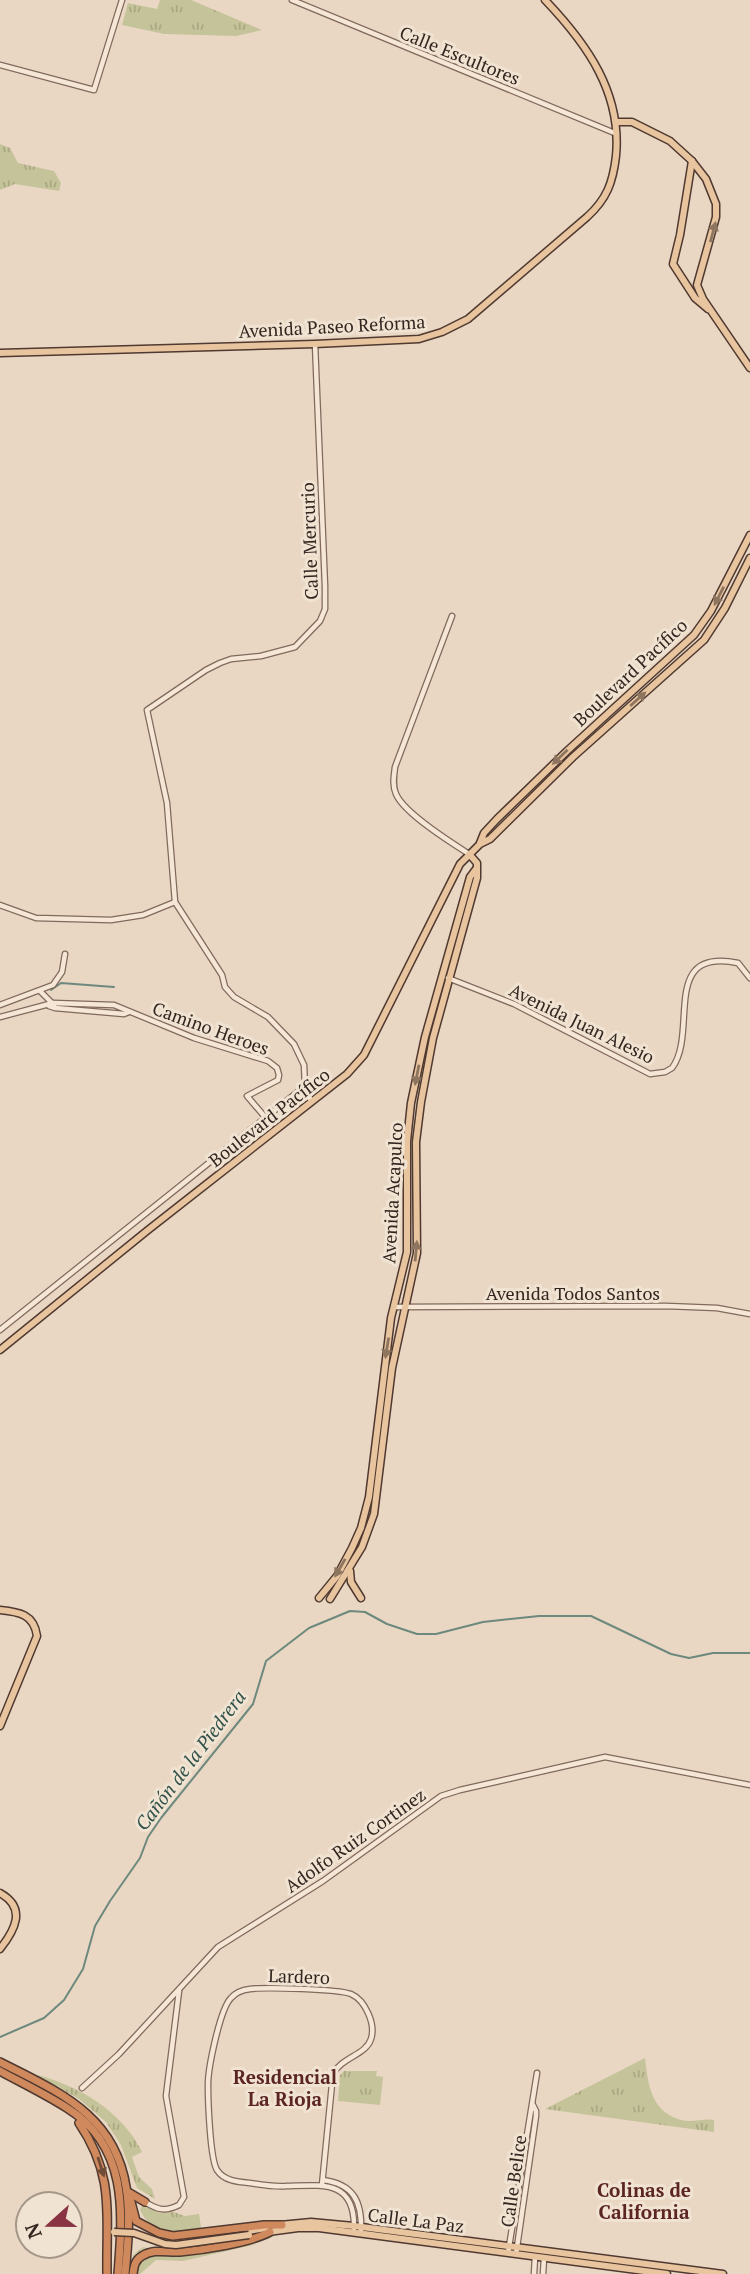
<svg xmlns="http://www.w3.org/2000/svg" width="750" height="2274" font-family="'PT Serif',serif">
<defs>
<pattern id="grass-tufts" width="24" height="20" patternUnits="userSpaceOnUse" patternTransform="scale(1.75)"><rect width="24" height="20" fill="#c5c399"/><path d="M3 7l-1-3M5 7V3M7 7l1-3M15 17l-1-3M17 17v-4M19 17l1-3" fill="none" stroke="#aaa783"/></pattern>
</defs>
<rect width="100%" height="100%" fill="#e9d7c4"/>
<g fill="url(#grass-tufts)">
<path d="M 160,0 L 191,0 L 262,30 L 236,36 L 164,34 L 122,25 L 128,3 L 157,9 Z"/>
<path d="M 0,144 L 10,148 L 18,163 L 54,171 L 61,183 L 59,191 L 15,184 L 0,190 Z"/>
<path d="M 645,2058 C 648,2084 651,2112 681,2120 C 693,2123 704,2118 714,2120 L 714,2132 L 545,2109 Z"/>
<path d="M 344,2071 L 377,2071 L 376,2076 L 383,2077 L 380,2105 L 338,2101 L 340,2075 Z"/>
<path d="M 37,2075 C 78,2085 123,2112 142,2152 L 132,2157 L 139,2177 L 152,2189 L 155,2199 L 137,2188 L 121,2145 L 106,2122 L 79,2099 Z"/>
<path d="M 143,2203 L 160,2213 L 174,2212 L 185,2216 L 199,2214 L 201,2227 L 199,2230 C 177,2232 151,2234 140,2210 Z"/>
<path d="M 257,2244 L 183,2261 L 156,2260 L 140,2274 L 129,2274 L 133,2255 L 143,2247 L 173,2254 L 223,2246 Z"/>
</g>
<g fill="none" stroke-linecap="round" stroke-linejoin="round">
<g stroke="#6d897d" stroke-width="2">
<path d="M 51,990 L 61,983 L 114,987"/>
<path d="M 0,2037 L 44,2018 L 64,2000 L 83,1969 L 95,1926 L 110,1901 L 140,1858 L 148,1837 L 161,1818 L 253,1704 L 266,1661 L 309,1628 L 350,1611 L 365,1612 L 387,1624 L 417,1634 L 436,1634 L 483,1622 L 539,1616 L 591,1616 L 671,1654 L 689,1658 L 713,1653 L 750,1653"/>
</g>
<defs>
<g id="minor">
<path d="M 292,0 L 617,134"/>
<path d="M 0,65 L 94,90 L 122,0"/>
<path d="M 452,616 L 395,767 C 394,776 392,785 396,794 C 404,813 450,842 469,854"/>
<path d="M 0,905 L 36,918 L 111,920 L 143,915 L 175,902"/>
<path d="M 448,978 L 514,1004 L 650,1074 L 665,1072 L 672,1068 C 699,1032 659,947 738,963 L 750,978"/>
<path d="M 40,991 L 54,1005"/>
<path d="M 0,1005 L 53,985 L 62,972 L 65,954"/>
<path d="M 49,1006 L 55,1008 L 124,1014 L 129,1012"/>
<path d="M 0,1017 L 53,1003 L 114,1005 L 194,1038 L 268,1061 L 277,1068 L 279,1075 L 278,1080 L 247,1096 L 265,1117"/>
<path d="M 311,1101 L 305,1086 L 304,1065 L 294,1044 L 268,1017 L 234,997 L 225,987 L 222,975 L 175,902 L 167,803 L 147,710 L 206,670 L 220,663 L 231,659 L 261,656 L 295,647 L 320,621 L 325,609 L 325,586 L 315,344"/>
<path d="M 396,1307 L 666,1306 L 717,1308 L 750,1314"/>
<path d="M 0,1330 L 305,1086"/>
<path d="M 82,2088 L 119,2054 L 218,1947 L 323,1881 L 441,1796 L 460,1790 L 605,1757 L 750,1785"/>
<path d="M 323,2180 C 353,2184 362,2201 361,2230"/>
<path d="M 322,2185 L 333,2074 C 342,2057 366,2055 371,2039 C 376,2024 365,2000 351,1994 C 338,1989 265,1987 250,1989 C 242,1990 236,1992 231,1998 C 220,2009 208,2068 208,2085 C 208,2100 210,2159 217,2170 C 224,2181 238,2182 250,2183 C 262,2185 275,2187 287,2186 C 323,2185 355,2180 354,2228"/>
<path d="M 145,2202 C 158,2210 165,2212 179,2205 L 184,2197 L 166,2096 L 179,1991"/>
<path d="M 508,2253 L 537,2073"/>
<path d="M 516,2254 L 536,2116 L 536,2111 L 533,2105"/>
<path d="M 534,2274 L 535,2257"/>
<path d="M 543,2274 L 544,2258"/>
</g>
<g id="major">
<path d="M 617,122 L 632,122 L 670,141 L 692,161 L 706,179 L 716,204 L 716,217 L 697,285 L 703,299 L 750,368"/>
<path d="M 692,161 L 680,235 L 673,264 L 695,298 L 708,309"/>
<path d="M 0,353 L 315,344 L 419,339 L 442,332 L 468,319 L 587,217 C 607,199 613,182 616,156 C 622,93 587,44 545,0"/>
<path d="M 480,843 L 484,833 L 497,819 L 567,751 L 694,635 L 711,611 L 750,535"/>
<path d="M 0,1350 L 148,1230 L 347,1074 L 364,1055 L 460,864 L 480,844 L 490,839 L 573,757 L 704,640 L 725,608 L 750,558"/>
<path d="M 350,1571 L 351,1582 L 361,1598"/>
<path d="M 319,1598 L 337,1576 L 352,1548 L 361,1528 L 369,1497 L 391,1318 L 407,1252 L 407,1141 L 411,1103 L 425,1037 L 470,877 L 476,869"/>
<path d="M 330,1599 L 362,1547 L 374,1514 L 392,1368 L 417,1253 L 416,1142 L 421,1102 L 433,1038 L 477,878 L 477,863 L 469,854"/>
<path d="M 0,1610 C 19,1612 34,1614 37,1636 L 0,1726"/>
<path d="M 0,1893 C 27,1908 15,1930 0,1949"/>
<path d="M 280,2225 L 311,2222 L 354,2226 L 723,2274"/>
<path d="M 248,2231 L 266,2228"/>
<path d="M 268,2232 L 298,2228 L 319,2228 L 667,2274"/>
</g>
<g id="highway">
<path d="M 0,2062 C 29,2077 63,2092 87,2114 C 135,2157 131,2215 125,2274"/>
<path d="M 0,2071 C 22,2083 45,2094 67,2108 C 128,2146 123,2211 118,2274"/>
<path d="M 79,2123 C 115,2176 106,2214 107,2274"/>
<path d="M 128,2192 L 145,2202"/>
<path d="M 130,2198 L 136,2221 L 159,2233 L 173,2236 L 264,2225 L 282,2225"/>
<path d="M 133,2274 C 134,2266 135,2260 142,2256 C 155,2248 167,2253 180,2252 C 204,2250 249,2243 270,2232"/>
</g>
</defs>
<use href="#minor" stroke="#81695c" stroke-width="7"/>
<use href="#major" stroke="#4f3930" stroke-width="9"/>
<use href="#highway" stroke="#4f3930" stroke-width="10"/>
<use href="#minor" stroke="#f5e6d6" stroke-width="4.5"/>
<use href="#major" stroke="#e8c59f" stroke-width="6"/>
<use href="#highway" stroke="#cf895d" stroke-width="7"/>
<defs>
<path id="major-bridge" d="M 114,2232 L 134,2233 L 165,2244 L 176,2245 L 249,2235"/>
</defs>
<use href="#major-bridge" stroke="#4f3930" stroke-width="9" stroke-linecap="butt"/>
<use href="#major-bridge" stroke="#e8c59f" stroke-width="6"/>
</g>
<defs><path id="oneway-solid" d="M-6-.8H1V-3.2L6.5 0L1 3.2V.8H-6Z" transform="scale(1.75)"/></defs>
<g fill="#8e755f">
<use href="#oneway-solid" transform="translate(713 232) rotate(-75)"/>
<use href="#oneway-solid" transform="translate(719 596) rotate(117)"/>
<use href="#oneway-solid" transform="translate(638 699) rotate(-42)"/>
<use href="#oneway-solid" transform="translate(560 757) rotate(136)"/>
<use href="#oneway-solid" transform="translate(417 1075) rotate(101)"/>
<use href="#oneway-solid" transform="translate(416 1251) rotate(-85)"/>
<use href="#oneway-solid" transform="translate(387 1348) rotate(99)"/>
<use href="#oneway-solid" transform="translate(340 1568) rotate(120)"/>
</g>
<use fill="#714d38" href="#oneway-solid" transform="translate(101 2167) rotate(72)"/>
<g text-anchor="middle" dominant-baseline="central" stroke-width="6" stroke-linejoin="round" paint-order="stroke">
<g font-size="18" fill="#33251f" stroke="#f1e3d2">
<text transform="translate(460 55) rotate(22)">Calle Escultores</text>
<text transform="translate(332 326) rotate(-3)">Avenida Paseo Reforma</text>
<text transform="translate(309 541) rotate(-92)">Calle Mercurio</text>
<text transform="translate(630 672) rotate(-43)">Boulevard Pacífico</text>
<text transform="translate(582 1023) rotate(26)">Avenida Juan Alesio</text>
<text transform="translate(211 1028) rotate(20)">Camino Heroes</text>
<text transform="translate(269 1117) rotate(-38)">Boulevard Pacífico</text>
<text transform="translate(392 1193) rotate(-87)">Avenida Acapulco</text>
<text x="573" y="1293">Avenida Todos Santos</text>
<text transform="translate(355 1840) rotate(-35)">Adolfo Ruiz Cortinez</text>
<text transform="translate(299 1976) rotate(2)">Lardero</text>
<text transform="translate(513 2181) rotate(-82)">Calle Belice</text>
<text transform="translate(416 2220) rotate(7)">Calle La Paz</text>
</g>
<g font-size="19" font-style="italic" fill="#2f5149" stroke="#f1e3d2">
<text transform="translate(190 1760) rotate(-53)">Cañón de la Piedrera</text>
</g>
<g font-size="19" font-weight="bold" fill="#5b2523" stroke="#f1e3d2">
<text x="285" y="2076">Residencial<tspan x="285" dy="22">La Rioja</tspan></text>
<text x="644" y="2189">Colinas de<tspan x="644" dy="22">California</tspan></text>
</g>
</g>
<g transform="translate(49 2225) rotate(249)"><circle r="33" fill="#f1e3d2" stroke="#a5978a" stroke-width="2"/>
<path d="M0-5L12 26L0 18L-12 26Z" fill="#893343"/>
<text y="-10" font-size="19" font-weight="bold" text-anchor="middle" fill="#33251f">N</text>
</g>
</svg>
